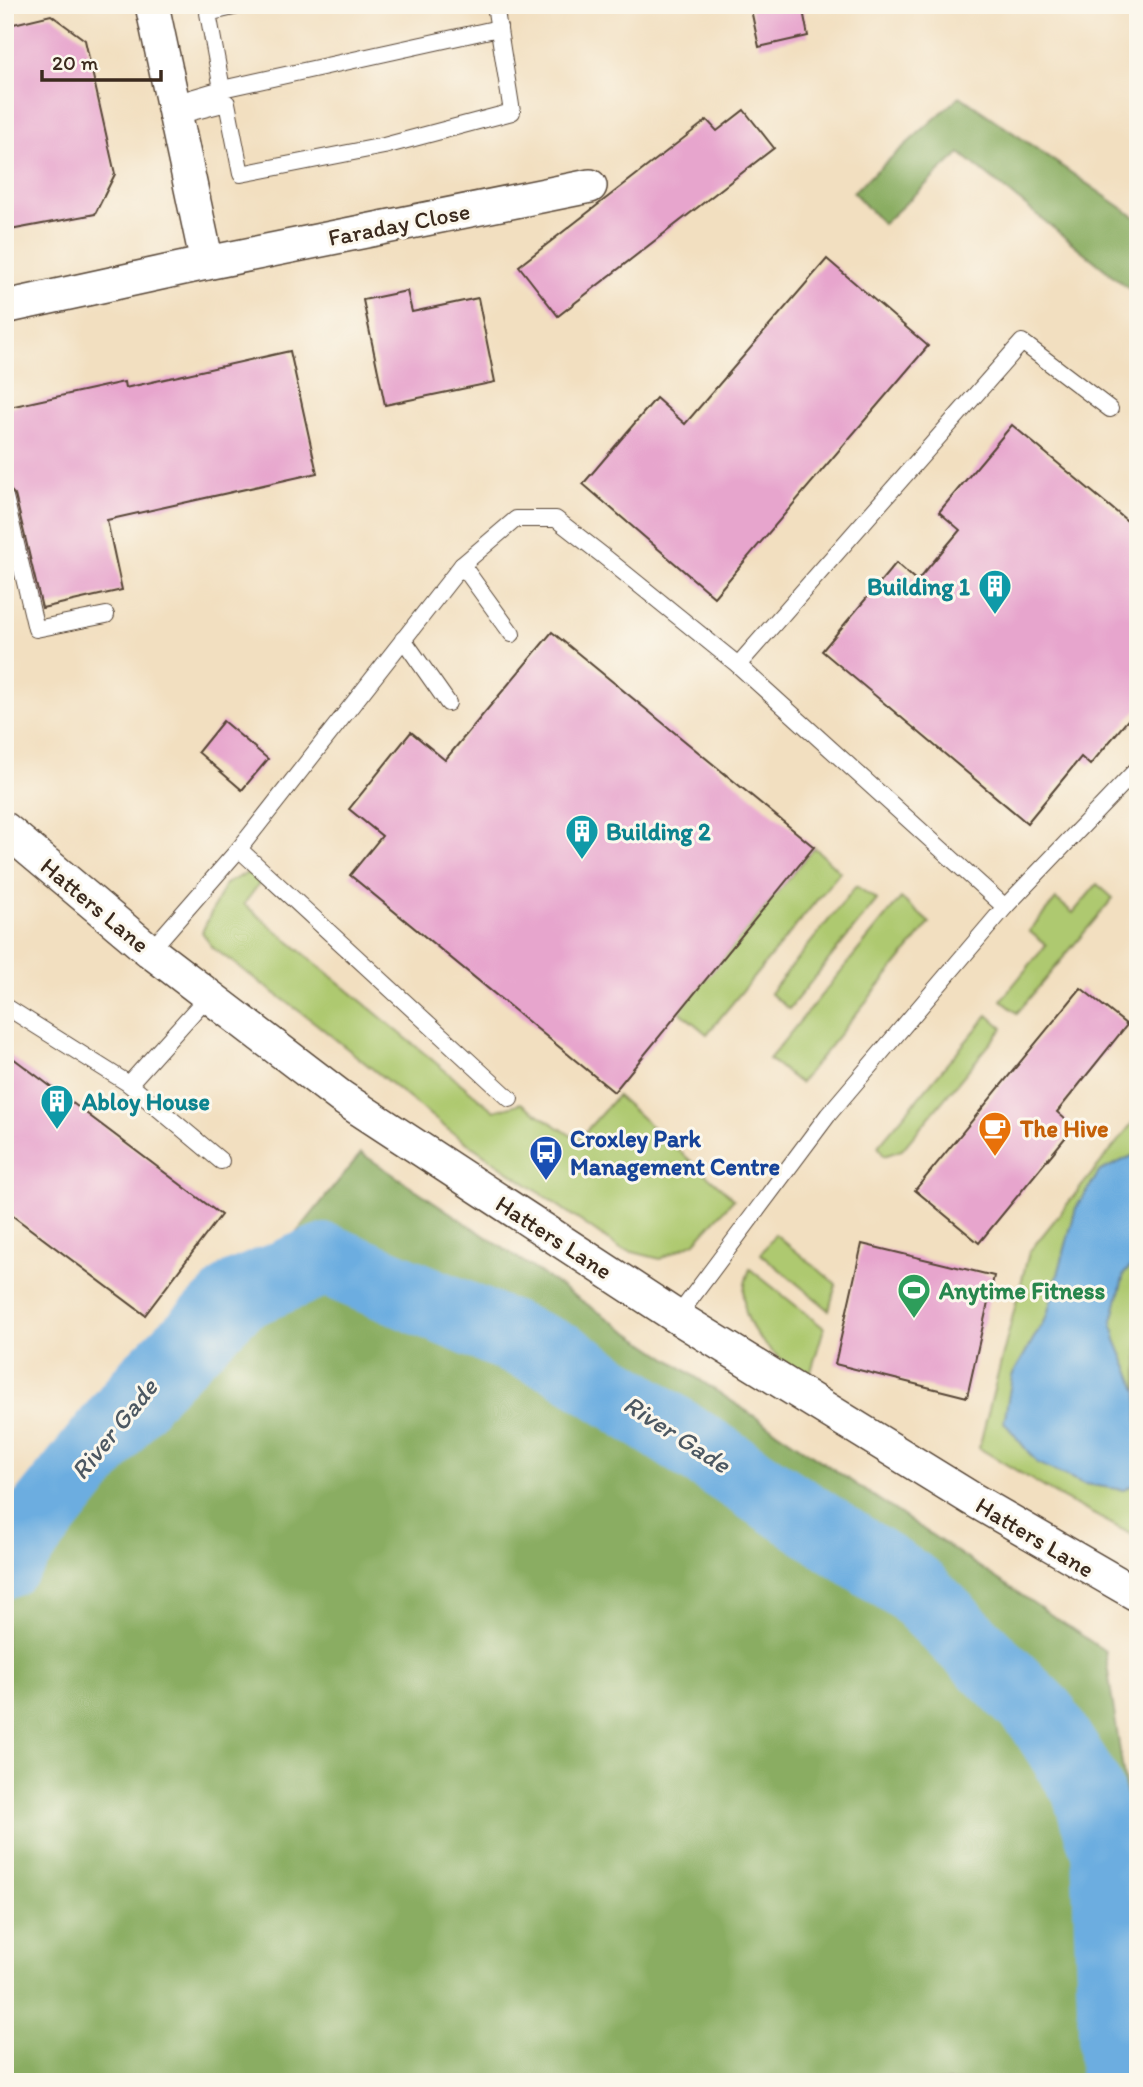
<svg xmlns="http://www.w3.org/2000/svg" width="1143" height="2087" font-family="Itim,sans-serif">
<rect width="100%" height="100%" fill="#fbf7ec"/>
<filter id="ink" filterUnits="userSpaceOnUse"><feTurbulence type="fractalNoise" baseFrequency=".0143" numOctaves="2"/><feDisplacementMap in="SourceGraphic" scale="14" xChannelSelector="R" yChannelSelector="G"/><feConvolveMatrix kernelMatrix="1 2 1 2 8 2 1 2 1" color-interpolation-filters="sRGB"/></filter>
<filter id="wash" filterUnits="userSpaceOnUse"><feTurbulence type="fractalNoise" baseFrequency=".00686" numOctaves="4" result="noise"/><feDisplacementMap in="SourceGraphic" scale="28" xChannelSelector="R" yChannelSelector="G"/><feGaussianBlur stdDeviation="1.57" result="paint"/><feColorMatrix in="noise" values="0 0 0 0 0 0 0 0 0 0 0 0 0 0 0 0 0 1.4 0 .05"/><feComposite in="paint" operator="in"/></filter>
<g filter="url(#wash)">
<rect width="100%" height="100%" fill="#f2dfc0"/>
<g fill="#aec96f" stroke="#747a46" stroke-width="2">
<path d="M 814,847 L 840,872 L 707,1034 L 679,1011 Z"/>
<path d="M 247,873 L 262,880 L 244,904 L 494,1111 L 521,1103 L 578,1140 L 617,1096 L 734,1199 L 695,1242 L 660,1259 L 621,1249 L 450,1131 L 314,1022 L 212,947 L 202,932 L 225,884 Z"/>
<path d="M 1097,884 L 1113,898 L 1017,1013 L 1001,1000 L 1046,945 L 1029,931 L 1056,899 L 1073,913 Z"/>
<path d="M 856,886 L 877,900 L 789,1009 L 770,993 Z"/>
<path d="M 901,898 L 930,923 L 800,1083 L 769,1059 Z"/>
<path d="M 988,1015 L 1003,1028 L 902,1150 L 884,1156 L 878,1146 Z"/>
<path d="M 1138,1116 L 1138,1538 L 1057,1495 L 979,1448 L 1029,1252 Z"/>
<path d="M 775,1234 L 836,1284 L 829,1310 L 761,1254 Z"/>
<path d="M 750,1269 L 824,1328 L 809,1378 C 769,1355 728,1319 750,1269 Z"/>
</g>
<g fill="#8aad62" stroke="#626c40" stroke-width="2">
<path d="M 960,96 L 1138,219 L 1138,296 L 960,153 L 883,224 L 853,192 Z"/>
<path d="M 361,1153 L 1105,1651 L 1138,1871 L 1138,2082 L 5,2082 L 5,1594 Z"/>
</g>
<path fill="#6cade0" stroke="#546c7f" stroke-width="2" d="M 1138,1153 L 1138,1258 L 1124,1274 L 1112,1321 L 1116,1340 L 1138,1392 L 1138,1483 L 1124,1490 L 1084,1484 L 1037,1463 L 1004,1422 L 1012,1376 L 1047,1315 L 1076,1208 L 1100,1171 Z"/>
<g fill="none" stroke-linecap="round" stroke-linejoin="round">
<path stroke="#6cade0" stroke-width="72" d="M 5,1563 L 149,1383 L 239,1295 L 325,1259 L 561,1358 L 913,1588 L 1041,1715 L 1086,1787 L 1107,1852 L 1116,2082"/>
</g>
<g id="blocks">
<g fill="#e7a5cd">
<path d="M 750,5 L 802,5 L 808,36 L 759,47 Z"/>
<path d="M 51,15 L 85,40 L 115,174 L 95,214 L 5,231 L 5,26 Z"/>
<path d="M 744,110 L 774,148 L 558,316 L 519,266 L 707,120 L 717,131 Z"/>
<path d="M 827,259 L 928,346 L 714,597 L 583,484 L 656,398 L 685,424 Z"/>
<path d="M 407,291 L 412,312 L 478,298 L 495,382 L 385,405 L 363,300 Z"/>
<path d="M 290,351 L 317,473 L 107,520 L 122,590 L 42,608 L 15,495 L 7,487 L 5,480 L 5,408 L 124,382 L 125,388 Z"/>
<path d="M 1012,425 L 1138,530 L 1138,708 L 1090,765 L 1081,757 L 1027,823 L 822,651 L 896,563 L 917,581 L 960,530 L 939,512 Z"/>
<path d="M 552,632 L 814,847 L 614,1092 L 350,875 L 382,836 L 349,809 L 411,732 L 445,760 Z"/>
<path d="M 223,721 L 268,759 L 242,790 L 198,752 Z"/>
<path d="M 1081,988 L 1127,1025 L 1057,1112 L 1074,1127 L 979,1243 L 915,1190 Z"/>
<path d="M 5,1052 L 221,1215 L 145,1315 L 5,1210 Z"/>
<path d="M 862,1244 L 994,1276 L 967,1397 L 835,1364 Z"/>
</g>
</g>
</g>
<g filter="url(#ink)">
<use href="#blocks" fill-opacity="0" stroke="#564536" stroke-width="2"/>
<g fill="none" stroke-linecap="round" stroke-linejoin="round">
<defs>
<g id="service">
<path d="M 222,89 L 208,13 L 242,5"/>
<path d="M 174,103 L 222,89 L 499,28"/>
<path d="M 176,116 L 227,103 L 241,174 L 384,146 L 512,112 L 495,5"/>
<path d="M 5,497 L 36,629 L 106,615"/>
<path d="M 462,565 L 512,634"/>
<path d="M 403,639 L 448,703"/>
<path d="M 738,665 L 1022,342 L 1110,409"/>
<path d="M 239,849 L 510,1099"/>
<path d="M 150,951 L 239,849 L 462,565 L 516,519 L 556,519 L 601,554 L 738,665 L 1005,907"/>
<path d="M 5,1006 L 129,1084 L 208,996"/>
<path d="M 129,1084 L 221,1161"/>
<path d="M 677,1317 L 828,1115 L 1005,907 L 1138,768"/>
</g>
<g id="minor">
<path d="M 152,5 L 207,263"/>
<path d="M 5,307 L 207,263 L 590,186"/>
<path d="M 5,829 L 150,951 L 341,1097 L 677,1317 L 972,1499 L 1138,1595"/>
</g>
</defs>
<use href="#service" stroke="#564536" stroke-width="18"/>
<use href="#minor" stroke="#564536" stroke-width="36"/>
<use href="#service" stroke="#fff" stroke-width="16"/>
<use href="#minor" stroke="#fff" stroke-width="33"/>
</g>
</g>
<defs>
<symbol id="building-pin" viewBox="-11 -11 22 30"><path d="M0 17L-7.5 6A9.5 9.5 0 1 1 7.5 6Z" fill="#0f9aa8" stroke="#fbf7ec"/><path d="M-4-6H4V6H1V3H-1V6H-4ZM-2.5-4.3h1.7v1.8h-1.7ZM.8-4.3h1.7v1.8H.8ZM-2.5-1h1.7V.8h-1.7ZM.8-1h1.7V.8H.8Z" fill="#fff"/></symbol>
<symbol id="cafe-pin" viewBox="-11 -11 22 30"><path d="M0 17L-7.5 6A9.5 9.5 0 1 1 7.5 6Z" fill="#e8710a" stroke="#fbf7ec"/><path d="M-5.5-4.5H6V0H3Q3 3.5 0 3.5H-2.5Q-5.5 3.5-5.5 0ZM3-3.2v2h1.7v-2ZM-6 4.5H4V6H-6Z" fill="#fff"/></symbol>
<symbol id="bus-pin" viewBox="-11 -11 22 30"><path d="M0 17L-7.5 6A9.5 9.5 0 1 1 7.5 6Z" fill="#1a4fb4" stroke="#fbf7ec"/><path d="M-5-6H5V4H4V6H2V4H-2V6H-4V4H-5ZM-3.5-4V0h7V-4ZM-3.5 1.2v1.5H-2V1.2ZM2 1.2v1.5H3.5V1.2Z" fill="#fff"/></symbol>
<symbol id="stadium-pin" viewBox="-11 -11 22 30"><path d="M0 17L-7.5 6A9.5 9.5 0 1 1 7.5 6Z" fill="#2e9e5b" stroke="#fbf7ec"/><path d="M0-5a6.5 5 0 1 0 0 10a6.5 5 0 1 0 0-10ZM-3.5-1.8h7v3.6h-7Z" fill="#fff"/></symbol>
</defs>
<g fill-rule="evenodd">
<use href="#building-pin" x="976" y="567" width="38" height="52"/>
<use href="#building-pin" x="563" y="812" width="38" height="52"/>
<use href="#building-pin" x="38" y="1082" width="38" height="52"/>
<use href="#cafe-pin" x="976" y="1109" width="38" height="52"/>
<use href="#bus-pin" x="527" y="1133" width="38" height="52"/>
<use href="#stadium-pin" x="895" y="1271" width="38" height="52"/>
</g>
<g text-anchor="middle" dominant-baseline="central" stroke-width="6" stroke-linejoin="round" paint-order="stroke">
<g font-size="24" fill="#3b2a1e" stroke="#fbf7ec">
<text transform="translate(399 224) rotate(-11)">Faraday Close</text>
<text transform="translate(95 905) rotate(40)">Hatters Lane</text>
<text transform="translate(554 1237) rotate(33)">Hatters Lane</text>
<text transform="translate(1035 1537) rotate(31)">Hatters Lane</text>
</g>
<g font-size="24" font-weight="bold" fill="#0d838f" stroke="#fbf7ec" text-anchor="start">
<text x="970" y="586" text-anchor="end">Building 1</text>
<text x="606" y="831">Building 2</text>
<text x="82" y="1101">Abloy House</text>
</g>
<g font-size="24" font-weight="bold" fill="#c56008" stroke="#fbf7ec" text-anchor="start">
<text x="1020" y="1128">The Hive</text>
</g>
<g font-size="24" font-weight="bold" fill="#164399" stroke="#fbf7ec" text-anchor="start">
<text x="570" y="1138">Croxley Park<tspan x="570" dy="28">Management Centre</tspan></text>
</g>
<g font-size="24" font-weight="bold" fill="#27864d" stroke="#fbf7ec" text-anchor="start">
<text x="939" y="1290">Anytime Fitness</text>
</g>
<g font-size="26" font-style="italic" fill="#4c5862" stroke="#fbf7ec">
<text transform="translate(114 1429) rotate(-51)">River Gade</text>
<text transform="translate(677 1434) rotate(33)">River Gade</text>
</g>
</g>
<rect width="1143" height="2087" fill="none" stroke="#fbf7ec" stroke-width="28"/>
<path d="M42 70v10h119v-10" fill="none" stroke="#3b2a1e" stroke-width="3.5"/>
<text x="52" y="70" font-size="21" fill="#3b2a1e" stroke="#fbf7ec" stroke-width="5" paint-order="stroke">20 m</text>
</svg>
